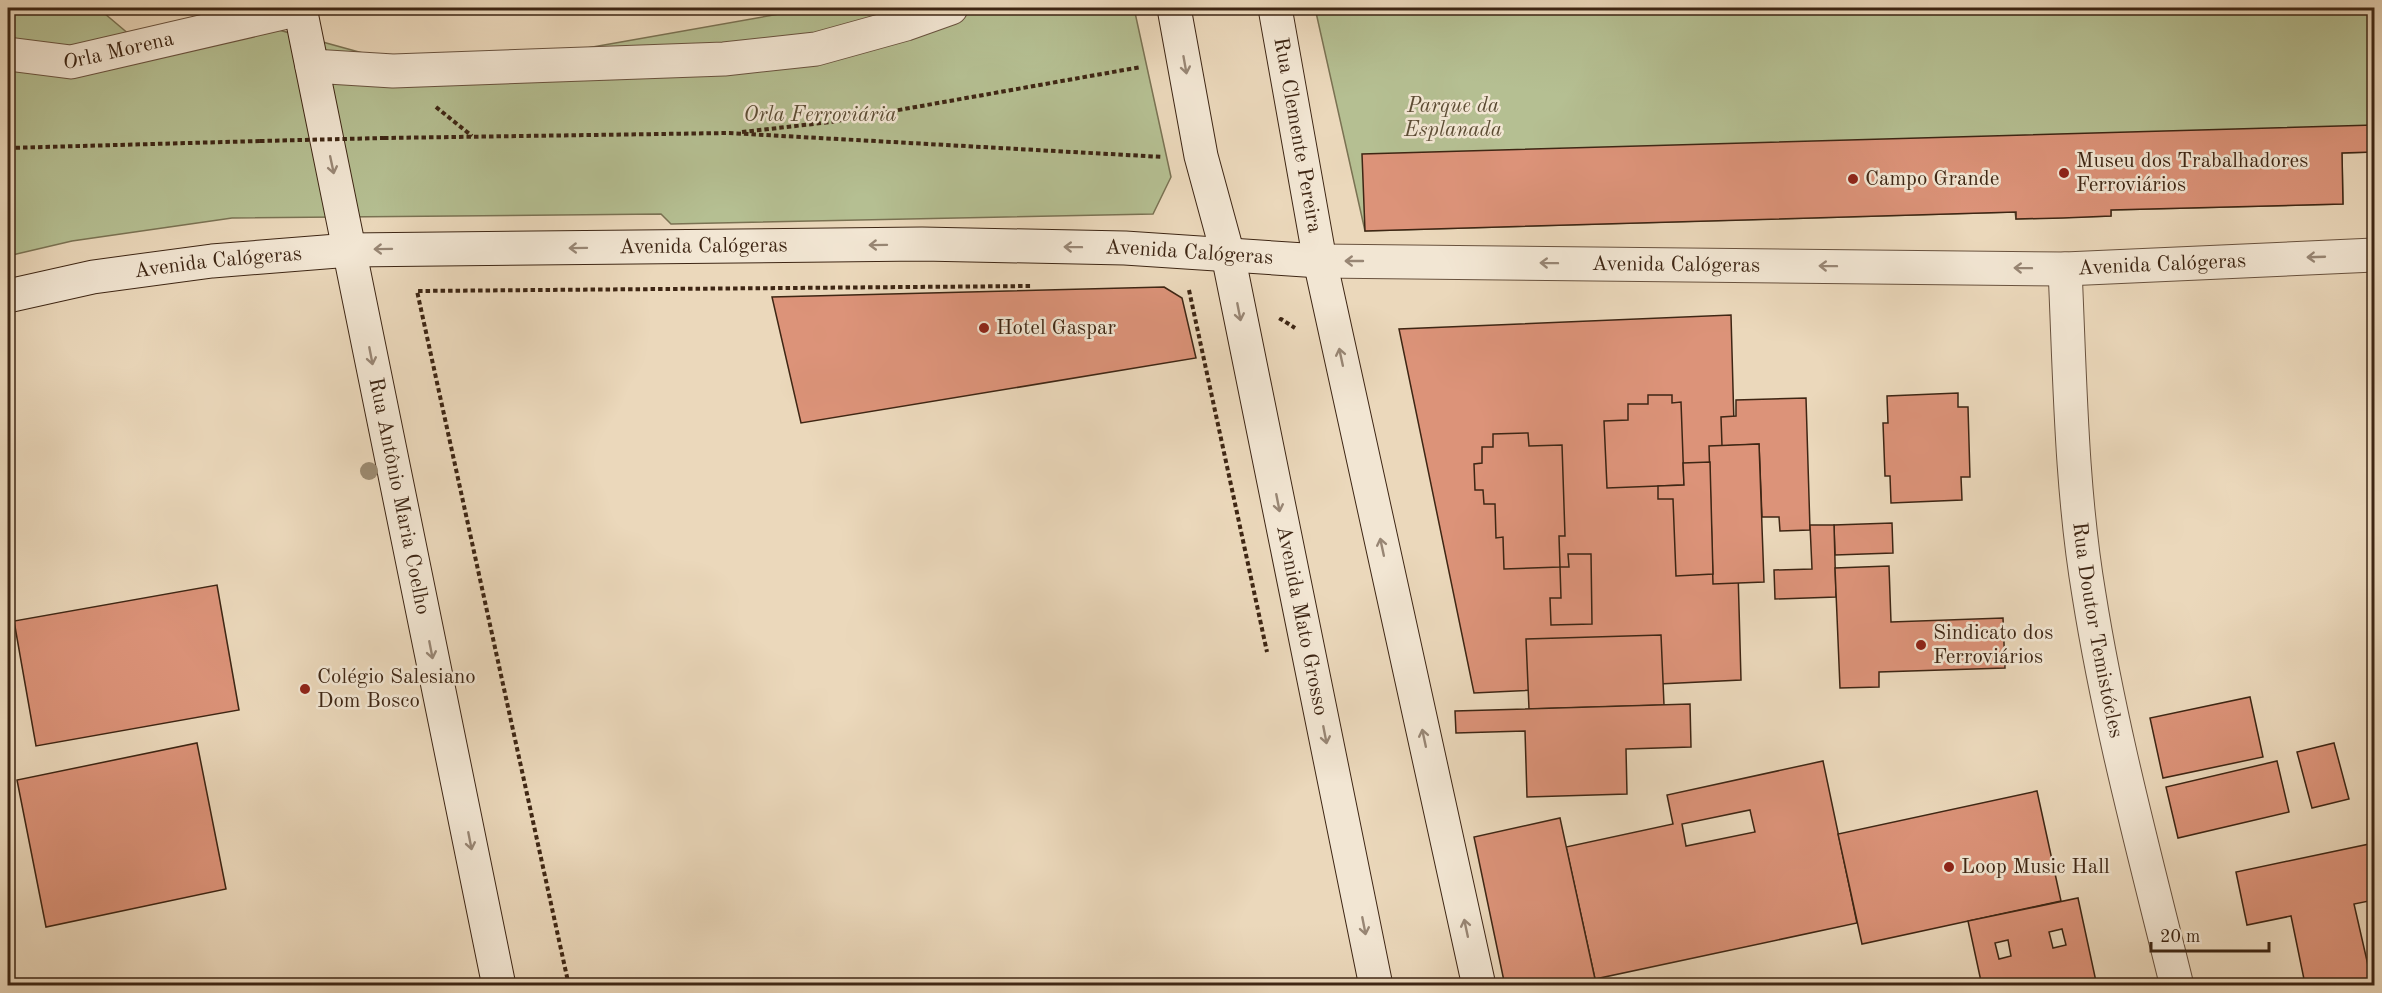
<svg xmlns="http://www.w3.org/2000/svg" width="2382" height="993" font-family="'Old Standard TT',serif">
<rect width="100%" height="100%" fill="#ebd8bb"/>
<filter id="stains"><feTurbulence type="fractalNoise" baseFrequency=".00333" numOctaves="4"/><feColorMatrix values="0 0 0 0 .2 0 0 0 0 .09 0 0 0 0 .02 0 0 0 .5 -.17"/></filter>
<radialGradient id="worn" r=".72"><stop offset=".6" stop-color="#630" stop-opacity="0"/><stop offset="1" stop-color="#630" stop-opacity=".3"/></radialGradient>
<g fill="#b5bf92" stroke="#7a7253" stroke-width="1.5">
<path d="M 8,8 L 98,8 L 130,35 L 228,16 L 388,60 L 587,48 L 813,8 L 1134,8 L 1171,177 L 1153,214 L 671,224 L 661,214 L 232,218 L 72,241 L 8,256 Z"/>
<path d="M 1315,8 L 2374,8 L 2374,152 L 2342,153 L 2343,204 L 2111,210 L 2111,216 L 2016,219 L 2015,212 L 1365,231 Z"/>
</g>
<g fill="#dc9379" stroke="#3e2614" stroke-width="1.5" fill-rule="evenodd">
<path d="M 2374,125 L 2374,152 L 2342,153 L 2343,204 L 2111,210 L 2111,216 L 2063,218 L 2016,219 L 2016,212 L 1365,231 L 1362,154 Z"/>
<path d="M 1164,287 L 1182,298 L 1196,358 L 801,423 L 772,297 Z"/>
<path d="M 1731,315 L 1741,680 L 1474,693 L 1399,329 Z"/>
<path d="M 1958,393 L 1958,407 L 1968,407 L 1970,477 L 1961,477 L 1962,500 L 1891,503 L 1890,476 L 1885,476 L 1883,423 L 1888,423 L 1887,396 Z"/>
<path d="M 1648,395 L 1672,395 L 1672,403 L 1681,402 L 1684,485 L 1607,488 L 1604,421 L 1628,420 L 1628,404 L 1648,404 Z"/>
<path d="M 1806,398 L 1810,530 L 1780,531 L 1779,517 L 1762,517 L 1759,444 L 1722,446 L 1721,417 L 1736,416 L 1736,400 Z"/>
<path d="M 1528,433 L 1529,446 L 1562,445 L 1565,536 L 1559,536 L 1560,567 L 1504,569 L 1503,537 L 1496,538 L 1495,504 L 1484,504 L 1483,490 L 1475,490 L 1474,464 L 1482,463 L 1482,447 L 1493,447 L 1493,434 Z"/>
<path d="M 1759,444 L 1764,582 L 1713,584 L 1709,446 Z"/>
<path d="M 1710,462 L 1713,574 L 1676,576 L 1673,499 L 1658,499 L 1658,486 L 1684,485 L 1683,463 Z"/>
<path d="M 1892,523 L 1893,553 L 1835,555 L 1834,525 Z"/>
<path d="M 1810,525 L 1834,525 L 1836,597 L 1775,599 L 1774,570 L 1812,569 Z"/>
<path d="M 1568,554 L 1591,554 L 1592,624 L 1551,625 L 1550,598 L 1561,598 L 1560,567 L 1569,567 Z"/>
<path d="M 1889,566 L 1891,622 L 2003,618 L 2005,668 L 1879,672 L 1879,687 L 1840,688 L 1835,568 Z"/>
<path d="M 217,585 L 239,710 L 36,746 L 14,621 Z"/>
<path d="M 1661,635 L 1664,705 L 1529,709 L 1526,639 Z"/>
<path d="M 2250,697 L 2263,757 L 2163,778 L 2150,718 Z"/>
<path d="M 1690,704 L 1691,747 L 1626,749 L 1627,794 L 1527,797 L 1525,731 L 1456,733 L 1455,711 Z"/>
<path d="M 197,743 L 226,889 L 46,927 L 17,780 Z"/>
<path d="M 2334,743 L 2349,799 L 2312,808 L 2297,752 Z"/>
<path d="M 1823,761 L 1857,923 L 1595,979 L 1566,847 L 1673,824 L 1667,795 ZM 1750,810 L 1755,832 L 1686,846 L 1682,824 Z"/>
<path d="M 2277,761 L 2289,812 L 2178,838 L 2166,787 Z"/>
<path d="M 2037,791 L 2061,901 L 1862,944 L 1838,834 Z"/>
<path d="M 1560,818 L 1595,979 L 1565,986 L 1505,986 L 1474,837 Z"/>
<path d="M 2374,843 L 2374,900 L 2354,904 L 2370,974 L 2374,973 L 2374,986 L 2299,986 L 2305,984 L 2291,916 L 2247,925 L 2236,872 Z"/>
<path d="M 2078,898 L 2097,986 L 2029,986 L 2028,982 L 2012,986 L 1982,986 L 1968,921 ZM 2062,929 L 2066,945 L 2053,948 L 2049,932 ZM 2008,940 L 2011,956 L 1999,959 L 1995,943 Z"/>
</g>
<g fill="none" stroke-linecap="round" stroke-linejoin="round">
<defs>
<g id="street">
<path id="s1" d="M 8,54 L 71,62 L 300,9"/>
<path d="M 312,66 L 393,71 L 724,59 L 816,49 L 906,24 L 951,8"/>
<path id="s2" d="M 1320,261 L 2065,269 L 2374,255"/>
<path id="s3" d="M 2065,269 C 2070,378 2071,488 2089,595 C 2110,727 2145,856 2177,986"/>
</g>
<g id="secondary">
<path id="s4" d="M 300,8 L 499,986"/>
<path id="s5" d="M 1174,8 L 1201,156 L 1228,255 L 1376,986"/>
<path id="s6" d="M 1275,8 L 1320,261 L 1479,986"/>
<path id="s7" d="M 8,296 L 93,277 L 212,261 L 350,250 L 922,244 L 1125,248 L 1320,261"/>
</g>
</defs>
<use href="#street" stroke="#69523e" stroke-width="35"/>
<use href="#secondary" stroke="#3e2614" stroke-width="35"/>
<g stroke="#3e2614" stroke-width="4" stroke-dasharray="4.5 3" stroke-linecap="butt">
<path d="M 436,107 L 472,136"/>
<path d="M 742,132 L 831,122 L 1141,67"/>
<path d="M 384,138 L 729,133 L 1163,157"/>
<path d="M 8,148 L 260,141"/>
<path d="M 1189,290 L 1267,652"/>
<path d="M 1280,321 L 1281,319 L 1295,328"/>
<path d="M 569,986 L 417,291 L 1032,286"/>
</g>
<use href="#street" stroke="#f2e6d3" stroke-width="33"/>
<use href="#secondary" stroke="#f2e6d3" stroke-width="33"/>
<path stroke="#3e2614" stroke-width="4" stroke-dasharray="4.5 3" stroke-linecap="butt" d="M 260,141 L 384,138"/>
</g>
<circle fill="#9c8b71" cx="369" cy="471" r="9"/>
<defs><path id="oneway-shaft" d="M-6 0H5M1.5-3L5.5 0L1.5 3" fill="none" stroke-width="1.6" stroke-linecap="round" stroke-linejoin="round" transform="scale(1.5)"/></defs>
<g stroke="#988674">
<use href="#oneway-shaft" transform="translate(1185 65) rotate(80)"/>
<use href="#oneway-shaft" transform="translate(332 165) rotate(78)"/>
<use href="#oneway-shaft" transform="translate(878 245) rotate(179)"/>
<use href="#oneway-shaft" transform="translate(1073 247) rotate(-179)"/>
<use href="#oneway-shaft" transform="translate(578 248) rotate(179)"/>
<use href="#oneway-shaft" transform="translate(383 249) rotate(179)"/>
<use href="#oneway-shaft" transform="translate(2316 257) rotate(178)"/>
<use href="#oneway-shaft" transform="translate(1354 261) rotate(180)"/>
<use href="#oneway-shaft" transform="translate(1549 263) rotate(-179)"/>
<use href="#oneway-shaft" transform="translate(1828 266) rotate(-179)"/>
<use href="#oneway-shaft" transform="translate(2023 268) rotate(-179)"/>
<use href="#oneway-shaft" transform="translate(1239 312) rotate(79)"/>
<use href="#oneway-shaft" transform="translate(371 356) rotate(79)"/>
<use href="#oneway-shaft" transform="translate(1341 357) rotate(-102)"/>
<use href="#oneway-shaft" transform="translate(1278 503) rotate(79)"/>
<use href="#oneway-shaft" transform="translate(1382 547) rotate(-102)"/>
<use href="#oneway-shaft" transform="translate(431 650) rotate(79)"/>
<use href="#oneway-shaft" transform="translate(1325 735) rotate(79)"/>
<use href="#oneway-shaft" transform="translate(1424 738) rotate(-102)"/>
<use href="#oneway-shaft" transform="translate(470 841) rotate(79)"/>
<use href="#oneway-shaft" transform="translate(1364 926) rotate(79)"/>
<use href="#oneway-shaft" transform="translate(1466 928) rotate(-102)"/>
</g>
<g fill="#8f2418" stroke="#f2e6d3" stroke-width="2">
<circle cx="2064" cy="173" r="6"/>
<circle cx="1853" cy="179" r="6"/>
<circle cx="984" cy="328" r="6"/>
<circle cx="1921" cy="645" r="6"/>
<circle cx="305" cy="689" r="6"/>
<circle cx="1949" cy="867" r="6"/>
</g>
<g text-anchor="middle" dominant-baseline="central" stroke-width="5" stroke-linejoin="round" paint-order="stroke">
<g font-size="21" fill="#3e2614" stroke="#f2e6d3">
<text stroke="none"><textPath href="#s1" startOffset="112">Orla Morena</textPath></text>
<text stroke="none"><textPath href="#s6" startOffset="129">Rua Clemente Pereira</textPath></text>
<text stroke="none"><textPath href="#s7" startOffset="699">Avenida Calógeras</textPath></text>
<text stroke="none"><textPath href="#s7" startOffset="1185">Avenida Calógeras</textPath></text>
<text stroke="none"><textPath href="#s7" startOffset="213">Avenida Calógeras</textPath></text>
<text stroke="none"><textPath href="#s2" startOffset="356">Avenida Calógeras</textPath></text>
<text stroke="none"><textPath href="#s2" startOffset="842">Avenida Calógeras</textPath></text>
<text stroke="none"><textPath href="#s4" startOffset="498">Rua Antônio Maria Coelho</textPath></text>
<text stroke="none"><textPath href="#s5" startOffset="626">Avenida Mato Grosso</textPath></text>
<text stroke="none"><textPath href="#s3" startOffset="363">Rua Doutor Temistócles</textPath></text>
</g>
<g font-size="21" font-style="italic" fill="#5c4c34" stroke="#f2e6d3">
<text x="1453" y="106">Parque da<tspan x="1453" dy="24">Esplanada</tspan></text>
<text x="820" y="115">Orla Ferroviária</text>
</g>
<g font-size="21" fill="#3e2614" stroke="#f2e6d3" text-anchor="start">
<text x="2076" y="161">Museu dos Trabalhadores<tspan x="2076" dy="24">Ferroviários</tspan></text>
<text x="1865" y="179">Campo Grande</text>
<text x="996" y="328">Hotel Gaspar</text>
<text x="1933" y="633">Sindicato dos<tspan x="1933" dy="24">Ferroviários</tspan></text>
<text x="317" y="677">Colégio Salesiano<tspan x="317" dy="24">Dom Bosco</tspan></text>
<text x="1961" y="867">Loop Music Hall</text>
</g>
</g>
<rect width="2382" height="993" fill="none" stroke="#ebd8bb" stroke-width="30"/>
<rect x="9" y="9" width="2364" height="975" fill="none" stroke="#3e2614" stroke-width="3"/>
<rect x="15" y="15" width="2352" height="963" fill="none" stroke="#3e2614" stroke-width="1.5"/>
<path d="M2151 942v9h118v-9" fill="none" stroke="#3e2614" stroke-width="3"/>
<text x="2160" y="942" font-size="18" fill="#3e2614" stroke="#f2e6d3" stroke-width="4.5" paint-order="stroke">20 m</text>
<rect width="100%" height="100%" filter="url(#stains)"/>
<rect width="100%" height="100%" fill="url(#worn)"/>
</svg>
